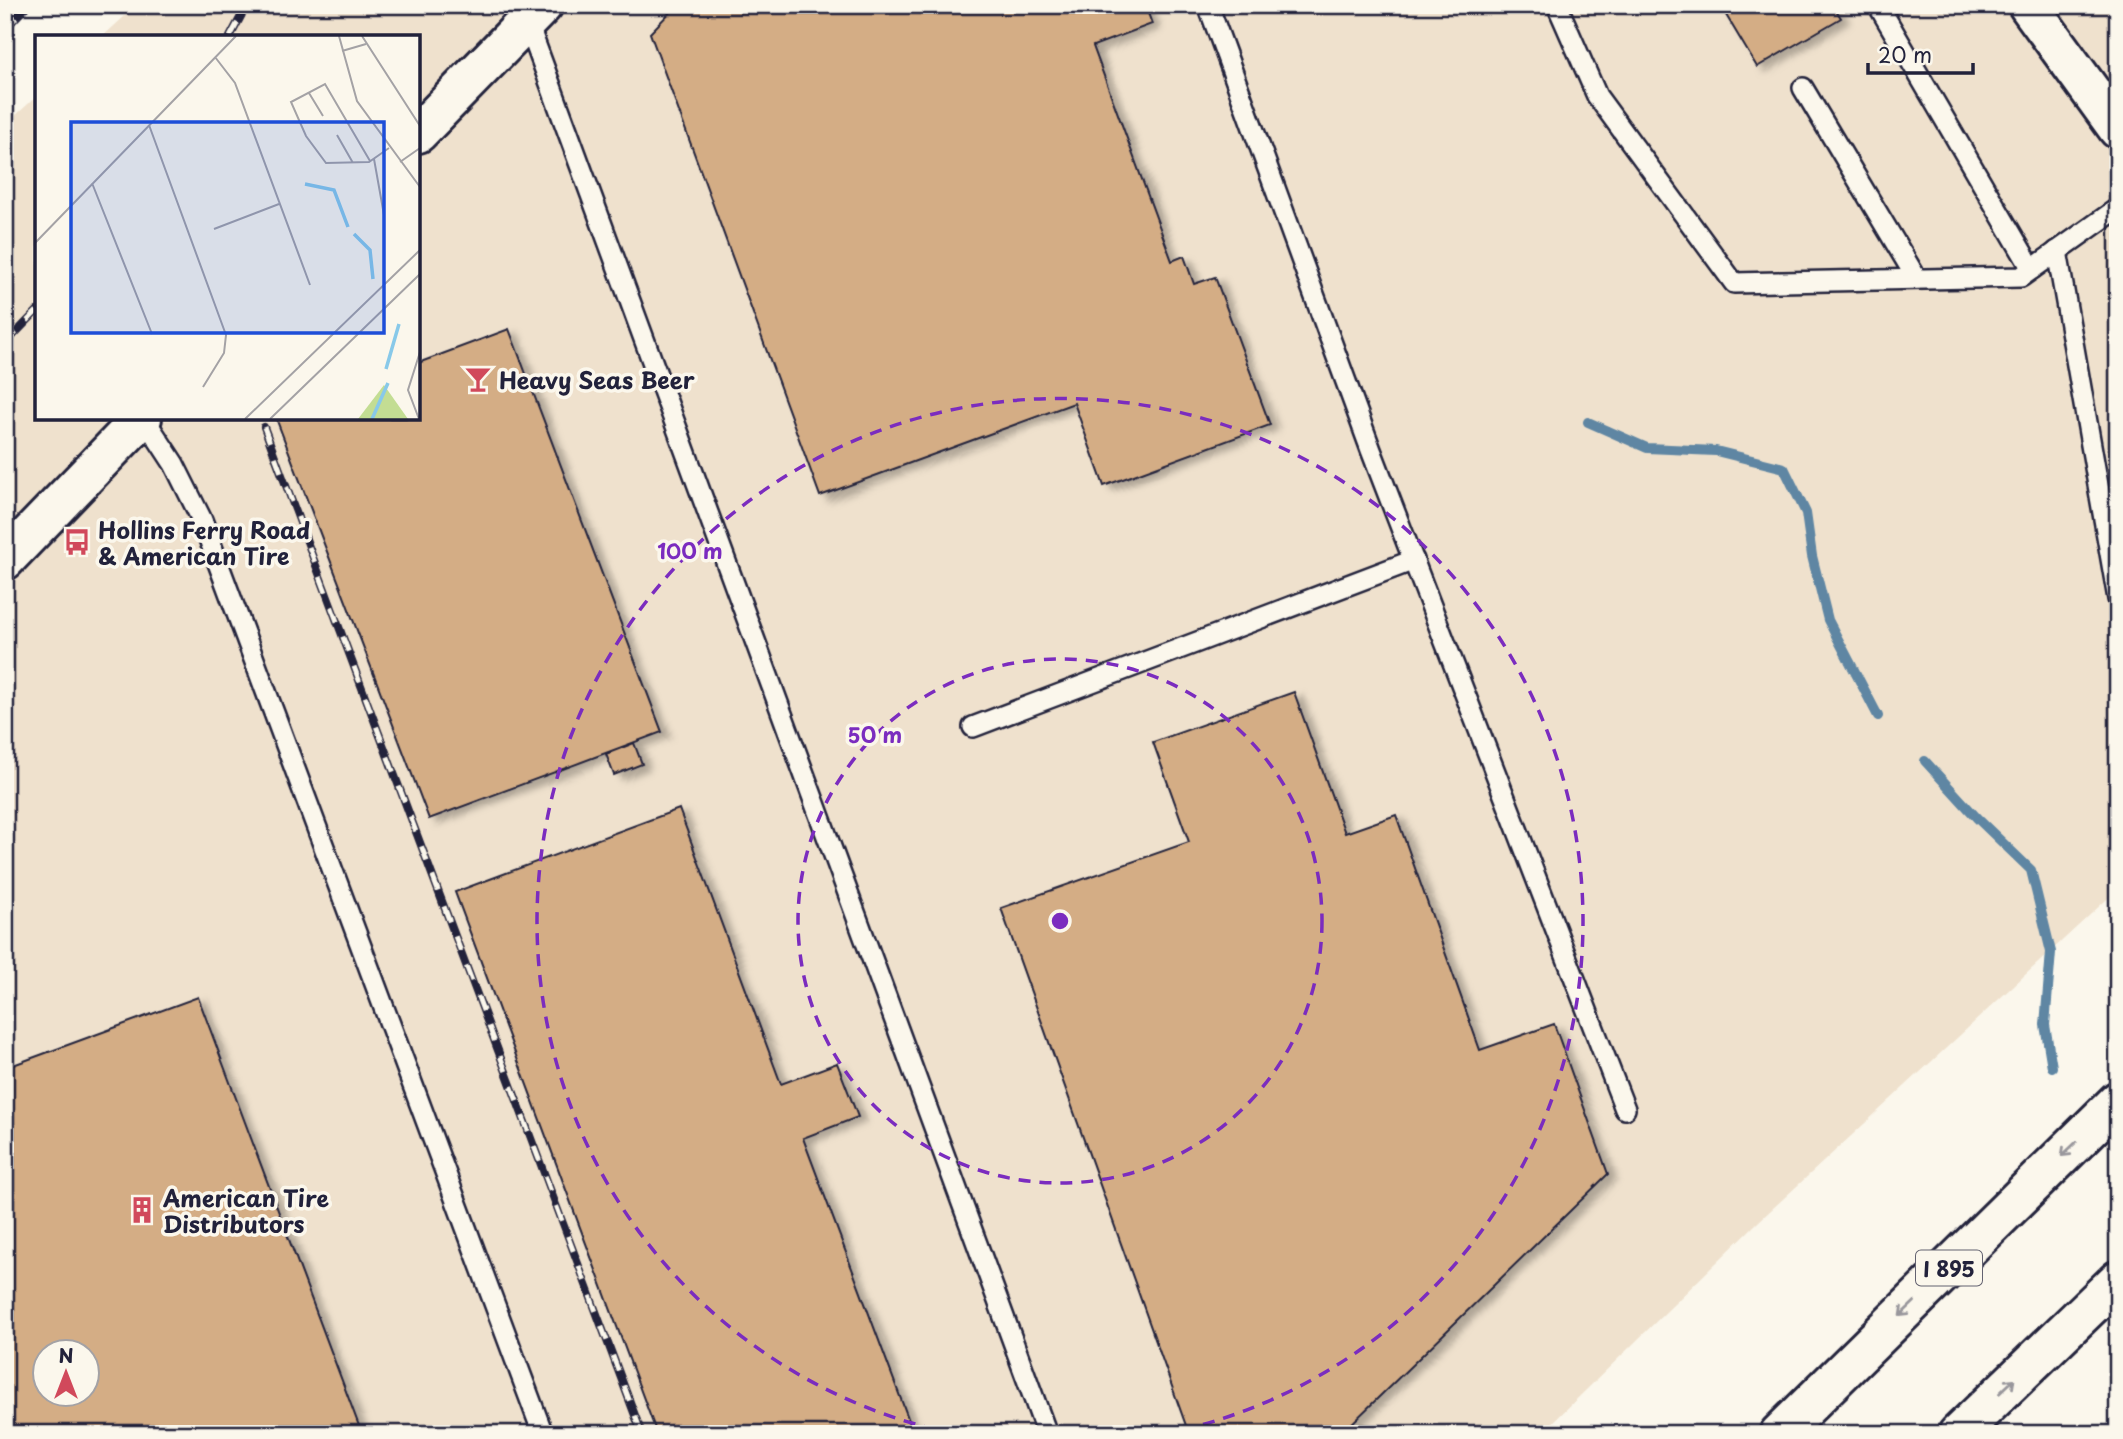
<svg xmlns="http://www.w3.org/2000/svg" width="2123" height="1439" font-family="'Playpen Sans',sans-serif">
<defs>
<filter id="shadow"><feDropShadow dx="8" dy="4.5" stdDeviation="3.5" flood-color="#0004"/></filter>
</defs>
<rect width="100%" height="100%" fill="#fbf7ec"/>
<filter id="ink" filterUnits="userSpaceOnUse"><feTurbulence type="fractalNoise" baseFrequency=".0143" numOctaves="2"/><feDisplacementMap in="SourceGraphic" scale="14" xChannelSelector="R" yChannelSelector="G"/><feConvolveMatrix kernelMatrix="1 2 1 2 8 2 1 2 1" color-interpolation-filters="sRGB"/></filter>
<g filter="url(#ink)">
<path fill="#efe1cd" fill-rule="evenodd" d="M 137,5 L 2118,5 L 2118,889 L 1757,1223 L 1541,1434 L 5,1434 L 5,125 L 37,96 L 37,418 L 418,418 L 418,37 L 102,37 ZM 46,1352 L 88,1352 L 88,1394 L 46,1394 Z"/>
<g fill="none" stroke-linecap="round" stroke-linejoin="round">
<g stroke="#5f86a3" stroke-width="10">
<path d="M 1588,422 L 1647,448 L 1716,451 L 1784,468 L 1806,513 L 1812,556 L 1828,620 L 1878,716"/>
<path d="M 1925,761 L 1977,818 L 2031,870 L 2051,952 L 2045,1025 L 2052,1067"/>
</g>
</g>
<g fill="#d4ad85" stroke="#22223b" stroke-width="2" fill-rule="evenodd" filter="url(#shadow)">
<path d="M 677,5 L 1145,5 L 1152,24 L 1093,46 L 1172,261 L 1184,256 L 1194,284 L 1215,277 L 1270,425 L 1104,486 L 1074,403 L 820,496 L 650,33 Z"/>
<path d="M 1720,5 L 1833,5 L 1841,18 L 1757,67 Z"/>
<path d="M 509,329 L 662,732 L 429,819 L 276,418 L 418,418 L 418,363 Z"/>
<path d="M 1294,692 L 1345,833 L 1396,815 L 1480,1050 L 1554,1024 L 1608,1174 L 1341,1434 L 1189,1434 L 1001,908 L 1189,842 L 1153,742 Z"/>
<path d="M 634,743 L 642,764 L 614,775 L 606,754 Z"/>
<path d="M 679,809 L 781,1084 L 837,1063 L 858,1117 L 803,1138 L 914,1434 L 657,1434 L 455,892 Z"/>
<path d="M 198,997 L 362,1434 L 5,1434 L 5,1068 ZM 46,1352 L 88,1352 L 88,1394 L 46,1394 Z"/>
</g>
<g fill="none" stroke-linecap="round" stroke-linejoin="round">
<defs>
<g id="service">
<path d="M 1208,5 L 1371,450 L 1625,1109"/>
<path d="M 1557,5 L 1597,96 L 1734,283 L 2021,277 L 2118,208"/>
<path d="M 1878,5 L 2032,269"/>
<path d="M 527,21 L 1047,1434"/>
<path d="M 1803,88 L 1917,279"/>
<path d="M 2057,251 L 2118,599"/>
<path d="M 144,418 L 174,464 L 202,520 L 543,1434"/>
<path d="M 973,727 L 1414,560"/>
</g>
<path id="minor" d="M 2028,5 L 2118,129"/>
<g id="tertiary">
<path d="M 418,133 L 543,5"/>
<path d="M 5,560 L 142,418"/>
</g>
<g id="motorway">
<path d="M 1779,1434 L 2118,1101"/>
<path d="M 1958,1434 L 2118,1280"/>
</g>
</defs>
<use href="#service" stroke="#22223b" stroke-width="24"/>
<use href="#minor" stroke="#22223b" stroke-width="44"/>
<use href="#tertiary" stroke="#22223b" stroke-width="44"/>
<use href="#motorway" stroke="#22223b" stroke-width="44"/>
<use href="#service" stroke="#fbf7ec" stroke-width="19"/>
<use href="#minor" stroke="#fbf7ec" stroke-width="38"/>
<use href="#tertiary" stroke="#fbf7ec" stroke-width="38"/>
<use href="#motorway" stroke="#fbf7ec" stroke-width="38"/>
<defs>
<g id="rail">
<path d="M 5,29 L 28,5"/>
<path d="M 230,37 L 247,5"/>
<path d="M 5,344 L 37,311"/>
<path d="M 264,427 L 642,1434"/>
</g>
</defs>
<use href="#rail" stroke="#22223b" stroke-width="8"/>
<use href="#rail" stroke="#fbf7ec" stroke-width="5" stroke-dasharray="16" stroke-linecap="butt"/>
</g>
<defs><path id="oneway-shaft" d="M-6 0H5M1.5-3L5.5 0L1.5 3" fill="none" stroke-width="1.6" stroke-linecap="round" stroke-linejoin="round" transform="scale(1.75)"/></defs>
<g stroke="#99979c">
<use href="#oneway-shaft" transform="translate(2069 1149) rotate(136)"/>
<use href="#oneway-shaft" transform="translate(1907 1309) rotate(136)"/>
<use href="#oneway-shaft" transform="translate(2007 1386) rotate(-44)"/>
</g>
</g>
<g fill="none" stroke="#7b2cbf" stroke-width="3.5" stroke-dasharray="12 9">
<circle cx="1060" cy="921" r="262"/>
<path d="M956 1434A523 523 0 1 1 1164 1434"/>
</g>
<defs>
<symbol id="bar-bare" viewBox="-9 -9 18 18"><path d="M-6-5H6L.8 .8V4.5H3.5V6h-7V4.5H-.8V.8Z" fill="#d1495b" stroke="#fbf7ec" stroke-width="2.5" paint-order="stroke"/></symbol>
<symbol id="bus-bare" viewBox="-9 -9 18 18"><path d="M-5-6H5V4H4V6H2V4H-2V6H-4V4H-5ZM-3.5-4V0h7V-4ZM-3.5 1.2v1.5H-2V1.2ZM2 1.2v1.5H3.5V1.2Z" fill="#d1495b" stroke="#fbf7ec" stroke-width="2.5" paint-order="stroke"/></symbol>
<symbol id="building-bare" viewBox="-9 -9 18 18"><path d="M-4-6H4V6H1V3H-1V6H-4ZM-2.5-4.3h1.7v1.8h-1.7ZM.8-4.3h1.7v1.8H.8ZM-2.5-1h1.7V.8h-1.7ZM.8-1h1.7V.8H.8Z" fill="#d1495b" stroke="#fbf7ec" stroke-width="2.5" paint-order="stroke"/></symbol>
</defs>
<g fill-rule="evenodd">
<use href="#bar-bare" x="459" y="360" width="38" height="38"/>
<use href="#bus-bare" x="58" y="523" width="38" height="38"/>
<use href="#building-bare" x="123" y="1191" width="38" height="38"/>
</g>
<g text-anchor="middle" dominant-baseline="central" stroke-width="7" stroke-linejoin="round" paint-order="stroke">
<rect fill="#fbf7ec" stroke="#636270" stroke-width="2" x="1916" y="1250.5" width="66" height="35" rx="5"/>
<g font-size="21" font-weight="bold" fill="#22223b">
<text x="1949" y="1268">I 895</text>
</g>
<g font-size="23" font-weight="bold" fill="#22223b" stroke="#fbf7ec" text-anchor="start">
<text x="499" y="379">Heavy Seas Beer</text>
<text x="98" y="529">Hollins Ferry Road<tspan x="98" dy="26">&amp; American Tire</tspan></text>
<text x="163" y="1197">American Tire<tspan x="163" dy="26">Distributors</tspan></text>
</g>
</g>
<g transform="translate(35 35)">
<rect width="385" height="385" fill="#fbf7ec"/>
<path d="M 349,350 L 373,384 L 323,384 Z" fill="#c3dd93"/>
<path fill="none" stroke="#88c9e9" stroke-width="3.5" d="M 270,149 L 299,155 L 313,192M 319,199 L 335,215 L 338,244M 351,334 L 364,289M 337,384 L 353,348"/>
<path fill="none" stroke="#a4a2a5" stroke-width="2" d="M 304,1 L 322,66 L 385,152M 327,1 L 385,91M 307,16 L 331,9M 180,22 L 200,48 L 275,250M 274,58 L 288,81M 114,90 L 191,300 L 189,318 L 168,352M 302,100 L 318,128M 339,124 L 349,180M 335,126 L 290,49 L 256,67 L 271,101 L 291,128 L 334,127 L 354,113M 365,127 L 385,113M 57,148 L 117,299M 179,194 L 244,169M 0,208 L 201,1M 210,384 L 385,215M 235,384 L 385,239M 384,384 L 373,355 L 385,317"/>
<path fill="#1d4ed8" fill-opacity="0.15" stroke="#1d4ed8" stroke-width="3.5" d="M 36,87 L 349,87 L 349,298 L 36,298 Z"/>
<rect width="385" height="385" fill="none" stroke="#22223b" stroke-width="3.5"/>
</g>
<circle cx="1060" cy="921" r="10" fill="#7b2cbf" stroke="#fbf7ec" stroke-width="3.5"/>
<g font-size="21" text-anchor="middle" font-weight="bold" fill="#7b2cbf" stroke="#fbf7ec" stroke-width="7" stroke-linejoin="round" paint-order="stroke">
<text x="690" y="559">100 m</text>
<text x="875" y="743">50 m</text>
</g>
<rect width="2123" height="1439" fill="none" stroke="#fbf7ec" stroke-width="28"/>
<rect x="14" y="14" width="2095" height="1411" fill="none" stroke="#22223b" stroke-width="2.5" filter="url(#ink)"/>
<g transform="translate(66 1373)"><circle r="33" fill="#fbf7ec" stroke="#a4a2a5" stroke-width="2"/>
<path d="M0-5L12 26L0 18L-12 26Z" fill="#d1495b"/>
<text y="-10" font-size="19" font-weight="bold" text-anchor="middle" fill="#22223b">N</text>
</g>
<path d="M1868 63v10h105v-10" fill="none" stroke="#22223b" stroke-width="3.5"/>
<text x="1878" y="63" font-size="21" fill="#22223b" stroke="#fbf7ec" stroke-width="5" paint-order="stroke">20 m</text>
</svg>
